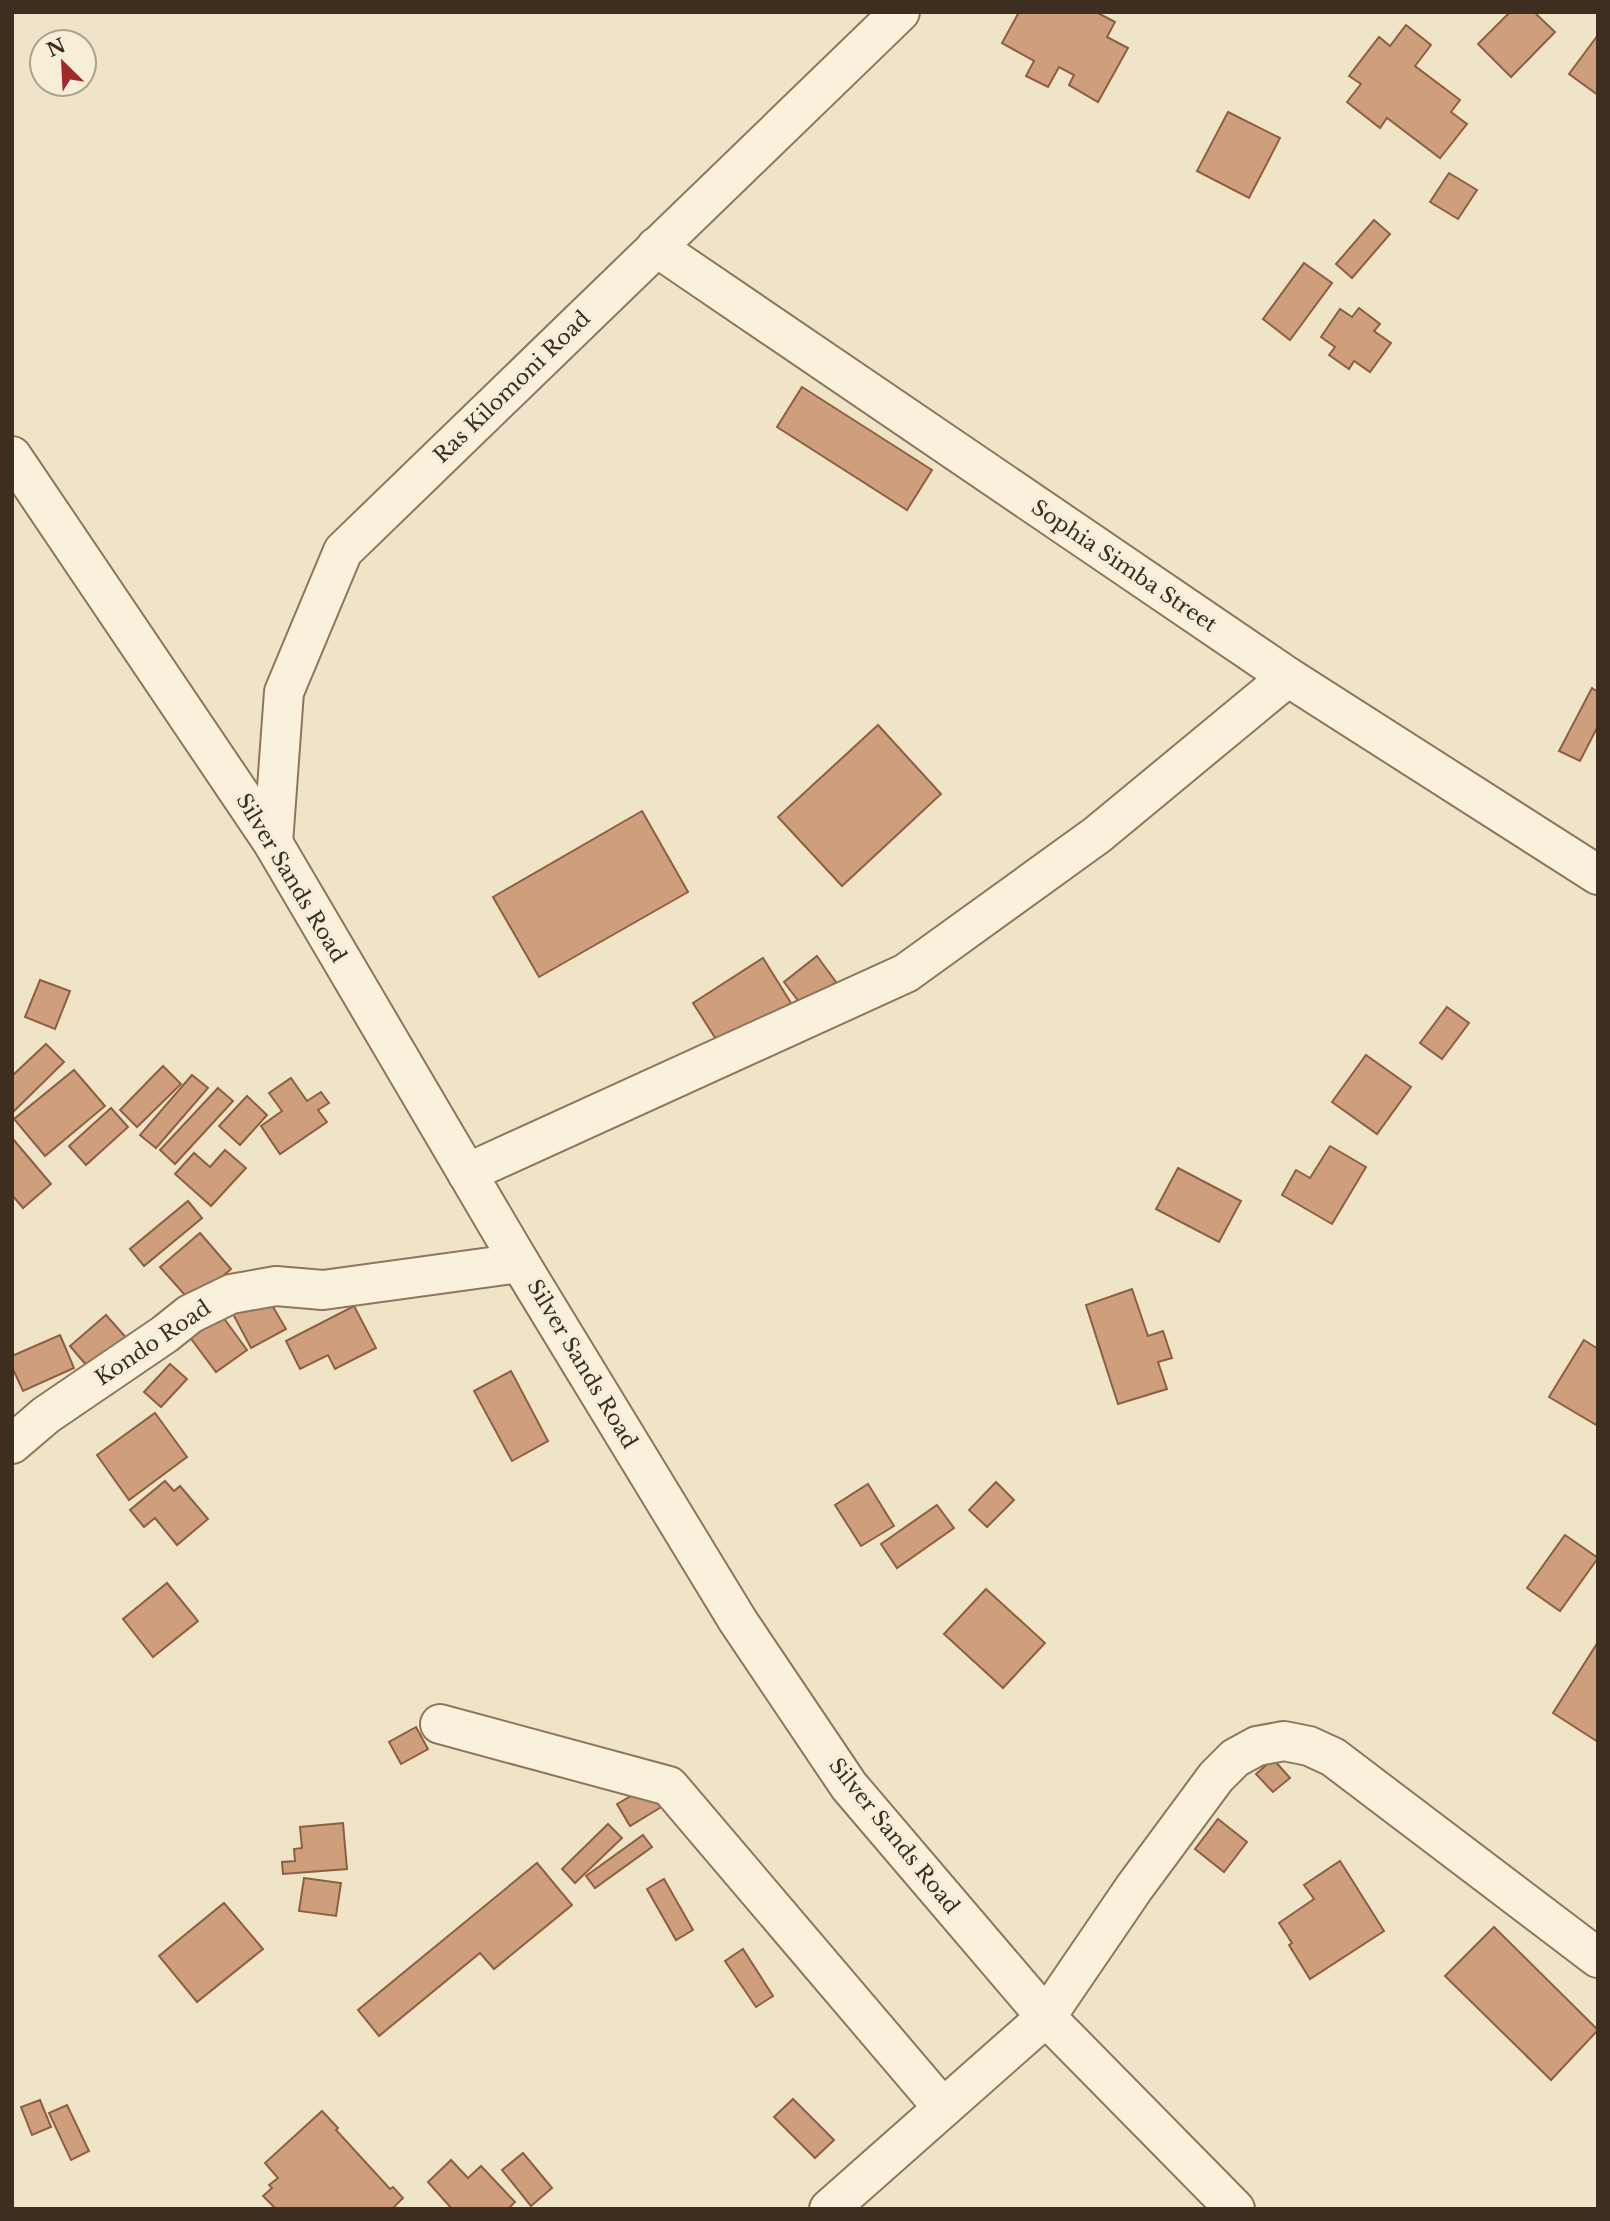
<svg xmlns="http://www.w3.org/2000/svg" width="1610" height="2221" font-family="'Libre Baskerville',serif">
<rect width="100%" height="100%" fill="#f0e4c8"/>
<g fill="#cf9f7d" stroke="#8d5f41" stroke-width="2">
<path d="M 1019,12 L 1096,12 L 1115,22 L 1107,37 L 1128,48 L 1098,102 L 1069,85 L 1074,75 L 1059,67 L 1048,87 L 1026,76 L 1034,61 L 1002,43 Z"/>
<path d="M 1510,12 L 1534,12 L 1555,32 L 1511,77 L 1478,44 Z"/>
<path d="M 1406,25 L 1431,45 L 1415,66 L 1460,100 L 1451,112 L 1467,124 L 1440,158 L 1387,118 L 1380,128 L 1347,102 L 1361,84 L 1349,76 L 1379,37 L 1390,46 Z"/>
<path d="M 1598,35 L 1598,95 L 1569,74 Z"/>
<path d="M 1228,112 L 1280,138 L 1249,198 L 1197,171 Z"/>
<path d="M 1449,173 L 1477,190 L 1458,219 L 1430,202 Z"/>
<path d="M 1374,220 L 1390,234 L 1352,278 L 1336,264 Z"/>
<path d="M 1304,263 L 1332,283 L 1290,340 L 1263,319 Z"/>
<path d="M 1359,308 L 1380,324 L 1374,331 L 1391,343 L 1370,372 L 1354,361 L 1349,369 L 1329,355 L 1335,347 L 1321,337 L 1340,309 L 1352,317 Z"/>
<path d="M 802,387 L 932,470 L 907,510 L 777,427 Z"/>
<path d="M 1592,688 L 1598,692 L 1598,726 L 1580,761 L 1559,751 Z"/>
<path d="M 878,725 L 941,794 L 842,886 L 778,817 Z"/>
<path d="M 642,811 L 688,892 L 539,977 L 493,897 Z"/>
<path d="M 817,956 L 836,982 L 803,1007 L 784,982 Z"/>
<path d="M 763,958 L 791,1003 L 721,1047 L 693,1003 Z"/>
<path d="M 40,980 L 70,991 L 55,1029 L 25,1017 Z"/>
<path d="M 1447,1007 L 1469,1023 L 1442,1059 L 1420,1043 Z"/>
<path d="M 46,1044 L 64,1062 L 12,1113 L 12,1076 Z"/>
<path d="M 1366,1055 L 1411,1087 L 1377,1134 L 1332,1102 Z"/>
<path d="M 163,1066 L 181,1084 L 137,1127 L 120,1110 Z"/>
<path d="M 74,1070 L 105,1106 L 45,1156 L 14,1119 Z"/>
<path d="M 192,1075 L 208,1088 L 156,1148 L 140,1135 Z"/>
<path d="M 291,1078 L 307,1101 L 321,1092 L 329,1103 L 318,1110 L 327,1122 L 280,1154 L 261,1126 L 282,1111 L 269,1093 Z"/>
<path d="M 218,1088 L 233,1101 L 175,1164 L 160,1150 Z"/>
<path d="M 247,1096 L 267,1115 L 240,1145 L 219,1126 Z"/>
<path d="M 111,1108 L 128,1127 L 86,1165 L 69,1146 Z"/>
<path d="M 13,1139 L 51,1184 L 23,1208 L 12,1195 Z"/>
<path d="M 1330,1146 L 1366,1167 L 1332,1224 L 1282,1195 L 1296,1170 L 1310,1178 Z"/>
<path d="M 225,1150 L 246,1168 L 211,1206 L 175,1174 L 194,1153 L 210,1167 Z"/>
<path d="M 1178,1168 L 1241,1201 L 1219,1242 L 1156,1209 Z"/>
<path d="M 188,1201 L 202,1218 L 144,1266 L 130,1249 Z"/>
<path d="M 200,1233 L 231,1269 L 192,1303 L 160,1267 Z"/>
<path d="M 1132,1289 L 1148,1336 L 1163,1331 L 1172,1358 L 1158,1362 L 1167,1389 L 1118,1404 L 1086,1305 Z"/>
<path d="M 266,1295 L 286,1329 L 251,1348 L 233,1314 Z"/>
<path d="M 354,1306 L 376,1348 L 335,1369 L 328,1355 L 300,1369 L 286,1341 Z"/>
<path d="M 220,1313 L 247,1350 L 216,1372 L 189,1336 Z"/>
<path d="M 106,1315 L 129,1341 L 93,1373 L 70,1346 Z"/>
<path d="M 60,1335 L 74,1368 L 23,1391 L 12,1367 L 12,1356 Z"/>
<path d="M 1584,1340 L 1598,1349 L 1598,1426 L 1549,1397 Z"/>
<path d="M 170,1364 L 187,1379 L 161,1407 L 144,1392 Z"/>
<path d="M 511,1371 L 548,1441 L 512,1461 L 474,1391 Z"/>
<path d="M 155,1413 L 187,1457 L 129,1500 L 97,1455 Z"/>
<path d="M 165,1481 L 174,1491 L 180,1486 L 208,1519 L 177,1545 L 155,1518 L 144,1527 L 130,1510 Z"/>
<path d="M 996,1482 L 1014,1500 L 987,1527 L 969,1510 Z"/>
<path d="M 868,1484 L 894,1526 L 861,1546 L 835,1505 Z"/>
<path d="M 937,1505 L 954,1528 L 897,1568 L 881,1544 Z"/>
<path d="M 1565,1535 L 1598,1558 L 1560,1611 L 1527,1588 Z"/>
<path d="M 167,1583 L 198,1621 L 153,1657 L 123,1619 Z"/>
<path d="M 986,1589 L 1045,1643 L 1003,1688 L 944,1634 Z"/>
<path d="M 1598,1642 L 1598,1742 L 1553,1713 Z"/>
<path d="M 416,1727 L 428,1749 L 401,1764 L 389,1742 Z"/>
<path d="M 1273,1759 L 1290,1778 L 1273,1792 L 1256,1774 Z"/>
<path d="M 650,1785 L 663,1806 L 630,1826 L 617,1804 Z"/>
<path d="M 1218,1819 L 1247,1842 L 1224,1872 L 1195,1849 Z"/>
<path d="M 343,1823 L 347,1869 L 283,1874 L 282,1862 L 295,1861 L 294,1849 L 302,1848 L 300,1827 Z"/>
<path d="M 608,1824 L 622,1838 L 575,1883 L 562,1869 Z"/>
<path d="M 643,1835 L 652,1847 L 595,1888 L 586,1876 Z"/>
<path d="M 1340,1861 L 1384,1931 L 1310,1979 L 1289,1945 L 1292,1943 L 1279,1923 L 1314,1899 L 1304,1885 Z"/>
<path d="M 537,1863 L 572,1905 L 494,1969 L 480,1953 L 379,2036 L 358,2010 Z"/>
<path d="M 304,1878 L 341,1883 L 336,1916 L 299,1911 Z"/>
<path d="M 664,1879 L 693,1930 L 676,1940 L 647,1889 Z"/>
<path d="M 224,1903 L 263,1949 L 197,2002 L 159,1956 Z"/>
<path d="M 1494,1927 L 1598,2030 L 1551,2080 L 1445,1976 Z"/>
<path d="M 743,1949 L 773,1996 L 756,2007 L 725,1961 Z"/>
<path d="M 793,2099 L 834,2140 L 815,2158 L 774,2117 Z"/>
<path d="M 40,2100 L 51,2127 L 32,2135 L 21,2107 Z"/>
<path d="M 67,2105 L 89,2151 L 71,2160 L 49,2113 Z"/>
<path d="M 322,2111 L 338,2128 L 336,2130 L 390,2189 L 393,2187 L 403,2198 L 392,2209 L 276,2209 L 263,2196 L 272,2188 L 269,2185 L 278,2178 L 265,2163 Z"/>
<path d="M 523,2153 L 552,2188 L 531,2206 L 502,2170 Z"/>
<path d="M 451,2160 L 468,2178 L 481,2166 L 515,2202 L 508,2209 L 452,2209 L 428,2182 Z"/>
</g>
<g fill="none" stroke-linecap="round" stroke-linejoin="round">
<defs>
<g id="minor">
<path d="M 656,247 L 1288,677 L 1598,875"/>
<path d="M 12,456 L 273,843 L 520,1263 L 738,1621 L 849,1786 L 1046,2017 L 1235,2209"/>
<path d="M 273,843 L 284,692 L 343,551 L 900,12"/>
<path d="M 467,1173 L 906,973 L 1097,835 L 1288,677"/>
<path d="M 12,1444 L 46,1415 L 165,1334 L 190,1314 L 231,1294 L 276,1286 L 323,1290 L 520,1263"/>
<path d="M 440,1724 L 669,1786 L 943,2108"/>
<path d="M 829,2209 L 1046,2017 L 1134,1888 L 1216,1777 L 1235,1758 L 1257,1746 L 1284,1741 L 1309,1746 L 1333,1757 L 1598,1958"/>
</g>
</defs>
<use href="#minor" stroke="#8d765c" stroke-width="42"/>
<use href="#minor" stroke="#faf1dc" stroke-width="38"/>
</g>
<g text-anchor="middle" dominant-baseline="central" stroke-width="7" stroke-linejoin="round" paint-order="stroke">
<g font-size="21" fill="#3d2e20" stroke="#f7eed8">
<text transform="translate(512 387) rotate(-44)">Ras Kilomoni Road</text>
<text transform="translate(1124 566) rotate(34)">Sophia Simba Street</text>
<text transform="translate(291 878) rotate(59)">Silver Sands Road</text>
<text transform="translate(153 1343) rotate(-34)">Kondo Road</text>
<text transform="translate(582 1364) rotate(59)">Silver Sands Road</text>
<text transform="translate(894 1836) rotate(51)">Silver Sands Road</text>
</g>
</g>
<rect width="1610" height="2221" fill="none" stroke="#3d2e20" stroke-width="28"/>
<g transform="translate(63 63) rotate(336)"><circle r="33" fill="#f7eed8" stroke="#ada18e" stroke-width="2"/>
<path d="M0-5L12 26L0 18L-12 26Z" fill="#9e2a2b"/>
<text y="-10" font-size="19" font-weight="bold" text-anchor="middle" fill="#3d2e20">N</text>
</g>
</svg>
